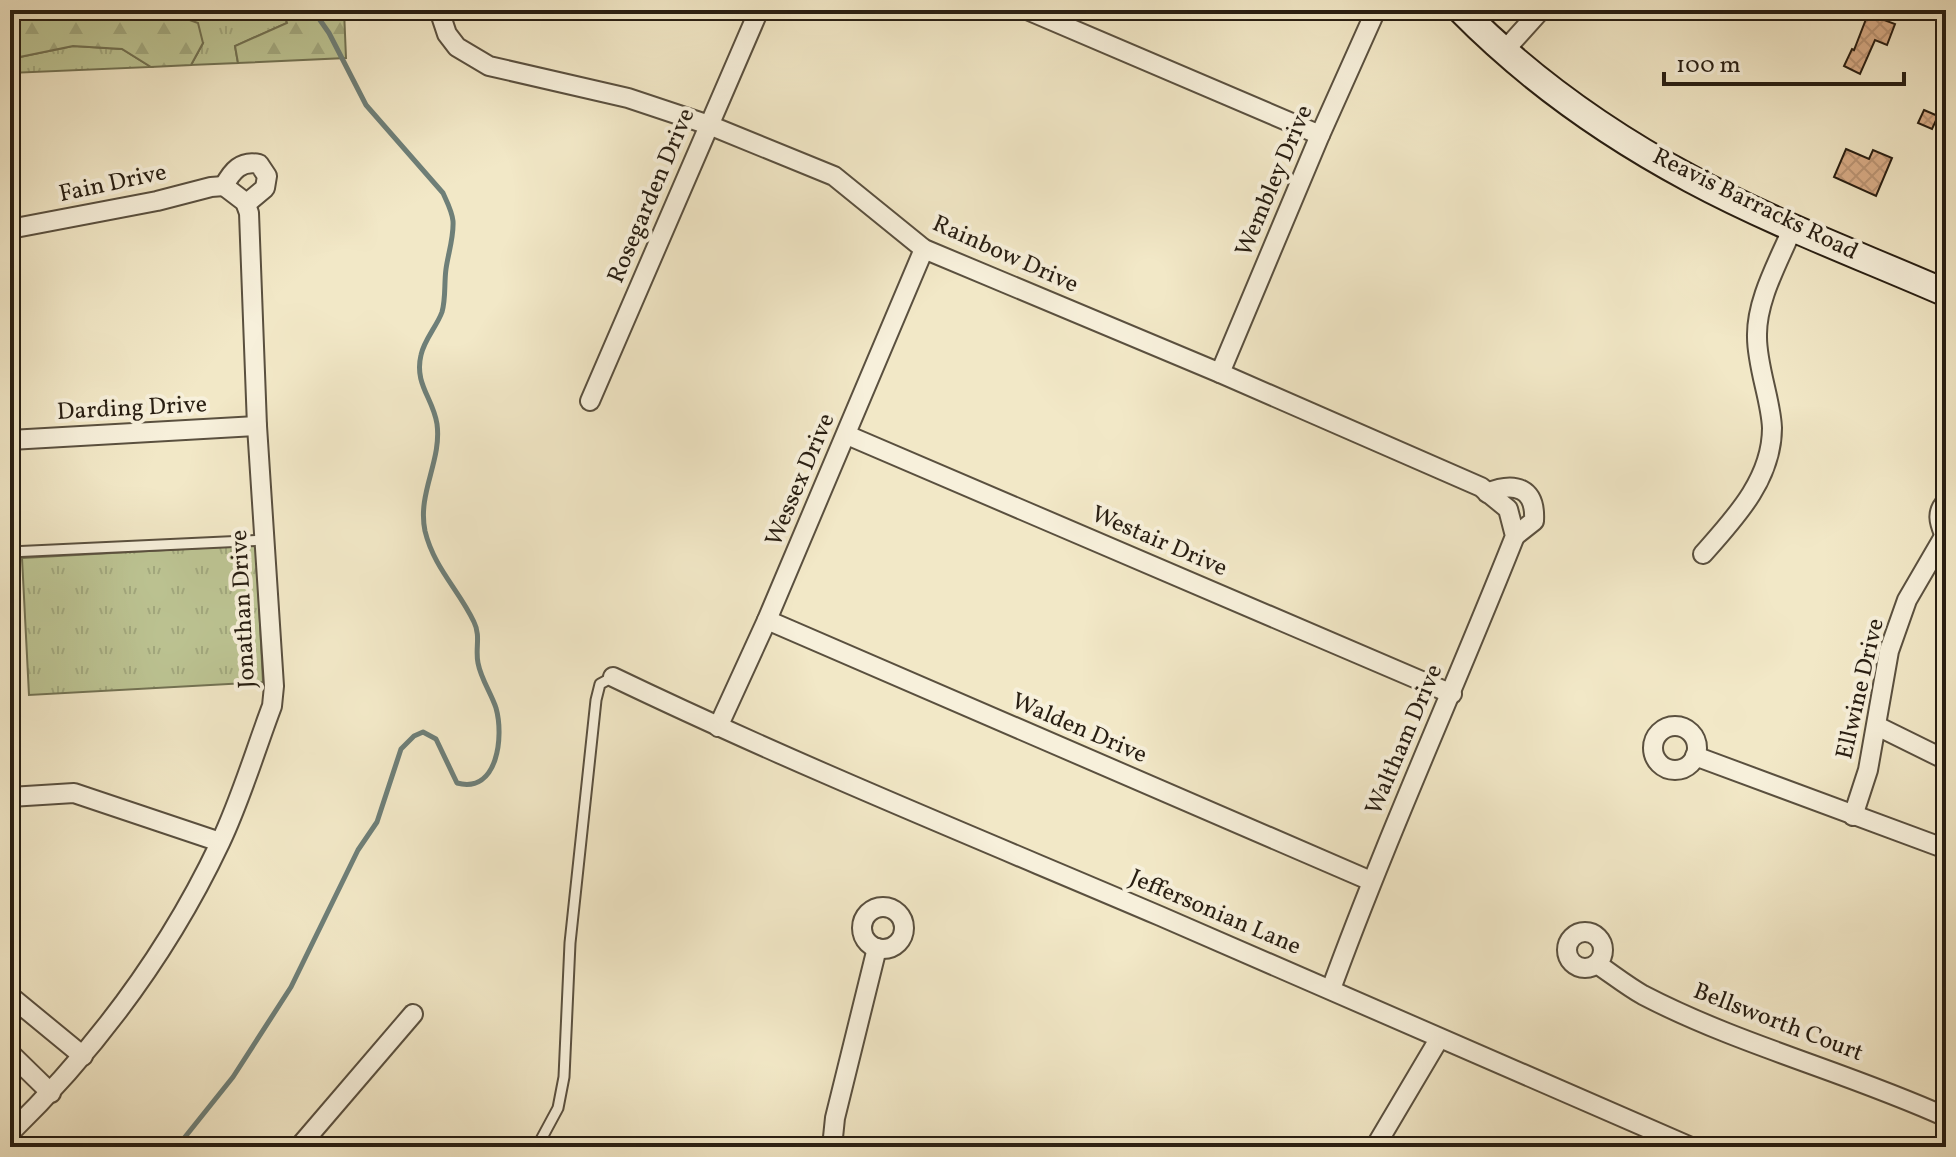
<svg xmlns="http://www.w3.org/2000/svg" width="1956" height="1157" font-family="Vollkorn,serif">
<defs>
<pattern id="grass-tufts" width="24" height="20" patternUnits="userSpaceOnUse" patternTransform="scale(2)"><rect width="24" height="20" fill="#bdc594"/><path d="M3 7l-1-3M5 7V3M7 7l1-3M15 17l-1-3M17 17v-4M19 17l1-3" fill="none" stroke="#a2a97f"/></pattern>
<pattern id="forest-firs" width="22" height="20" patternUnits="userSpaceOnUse" patternTransform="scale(2)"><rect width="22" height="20" fill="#bdc594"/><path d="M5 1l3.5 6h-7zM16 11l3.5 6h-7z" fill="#a2a97f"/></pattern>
<pattern id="building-cross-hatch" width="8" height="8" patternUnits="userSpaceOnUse" patternTransform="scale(2)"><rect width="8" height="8" fill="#daae89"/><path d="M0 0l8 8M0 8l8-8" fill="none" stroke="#bb9575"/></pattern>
</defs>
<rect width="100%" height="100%" fill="#f2e8c7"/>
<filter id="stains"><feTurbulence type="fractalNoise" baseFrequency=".0025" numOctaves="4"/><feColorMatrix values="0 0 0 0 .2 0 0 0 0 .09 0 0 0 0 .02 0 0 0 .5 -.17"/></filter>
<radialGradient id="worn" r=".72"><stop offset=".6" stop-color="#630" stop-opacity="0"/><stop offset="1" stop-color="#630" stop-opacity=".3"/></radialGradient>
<g fill="url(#grass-tufts)" stroke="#727253" stroke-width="2">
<path d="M 141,10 L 283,10 L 287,23 L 235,46 L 238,63 L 191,65 L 203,43 L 136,18 Z"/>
<path d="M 73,46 L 122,49 L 151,67 L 10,73 L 10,62 L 15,58 Z"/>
<path d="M 256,545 L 263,682 L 29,695 L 22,558 Z"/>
</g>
<g fill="url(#forest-firs)" stroke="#727253" stroke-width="2">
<path d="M 10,10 L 141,10 L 137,18 L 176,15 L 198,23 L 203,43 L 191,65 L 151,67 L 122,49 L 73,46 L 15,58 L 10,62 Z"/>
<path d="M 283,10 L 344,10 L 346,58 L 238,63 L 235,46 L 287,23 Z"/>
</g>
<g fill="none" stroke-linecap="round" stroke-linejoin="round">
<path stroke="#6e7f78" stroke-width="5" d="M 177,1147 L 233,1077 L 291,987 L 358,850 L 377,822 L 401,749 L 414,736 L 423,732 L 436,739 L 457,783 C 498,794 504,736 496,708 C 491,693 481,679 478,663 C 475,649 481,636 474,622 C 459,590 434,568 425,531 C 417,493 442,461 437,424 C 433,398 414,384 421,355 C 424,340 437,326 442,312 C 446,298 444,283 446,269 C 448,254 454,237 453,221 C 452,211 447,202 443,193 L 366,105 L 329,33 L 313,10"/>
</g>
<g fill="url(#building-cross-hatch)" stroke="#281e12" stroke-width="2">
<path d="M 1868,14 L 1895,24 L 1887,45 L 1875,40 L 1860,74 L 1844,66 L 1852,49 L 1854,50 Z"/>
<path d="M 1924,110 L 1938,116 L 1932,129 L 1918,123 Z"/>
<path d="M 1846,149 L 1869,159 L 1873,150 L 1892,158 L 1876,196 L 1834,177 Z"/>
</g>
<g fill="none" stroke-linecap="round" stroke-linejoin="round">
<defs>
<g id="service">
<path d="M 10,552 L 265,540"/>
<path d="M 537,1147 L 558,1108 L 564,1077 L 570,943 L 596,700 L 600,684 L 613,677"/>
</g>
<g id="minor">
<path d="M 439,10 L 447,34 L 457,47 L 489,66 L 628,98 L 709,125 L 834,176 L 924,249 L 1220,373 L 1481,487 L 1508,509 L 1515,536 C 1455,687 1387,836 1331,989"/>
<path d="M 1027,10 L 1320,135"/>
<path d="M 1504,51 L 1541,10"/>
<path d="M 224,186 C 232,171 241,160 259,164 L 267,176 L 265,188 L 246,204"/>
<path d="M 10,229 L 157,201 L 211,187 L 224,186"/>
<path d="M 1220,373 L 1320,135 L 1376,10"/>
<path d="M 590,401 L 759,10"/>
<path d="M 847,435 L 1452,694"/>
<path d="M 10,440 L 257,426"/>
<path d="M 1487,493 C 1515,481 1536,488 1534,521 L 1515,536"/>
<path d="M 1944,534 C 1939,522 1936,512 1946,502"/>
<path d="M 1703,554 C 1735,518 1772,479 1772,428 C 1771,400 1757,367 1757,337 C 1756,300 1779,261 1793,227"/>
<path d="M 767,620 L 1371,881"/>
<path d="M 613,677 C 792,763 977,838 1160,916 C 1338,992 1514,1071 1691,1147"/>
<path d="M 1877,726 L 1946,760"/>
<circle cx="1675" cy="748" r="22"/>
<path d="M 718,727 L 767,620 L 924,249"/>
<path d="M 1695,756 L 1946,849"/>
<path d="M 10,797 L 74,793 L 220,842"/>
<path d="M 1853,816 L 1868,770 L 1889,651 L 1907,600 L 1946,533"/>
<circle cx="883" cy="928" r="21"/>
<circle cx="1585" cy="950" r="18"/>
<path d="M 1597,964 C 1612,974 1627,986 1643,995 C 1739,1045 1847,1072 1946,1117"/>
<path d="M 10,996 L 83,1056"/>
<path d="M 10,1053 L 51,1093"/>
<path d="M 10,1133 C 97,1048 168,953 220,843 C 241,799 255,751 272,706 L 274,686 L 257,426 L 249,213 L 245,202 L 224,186"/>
<path d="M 299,1147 L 413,1014"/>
<path d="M 832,1147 L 835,1118 L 877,948"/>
<path d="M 1375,1147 L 1439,1039"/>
</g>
<path id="secondary" d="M 1461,10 C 1527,77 1607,134 1691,179 C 1773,223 1861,256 1946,293"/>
</defs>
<use href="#service" stroke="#5a503f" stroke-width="13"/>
<use href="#minor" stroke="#5a503f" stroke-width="22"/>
<use href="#secondary" stroke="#281e12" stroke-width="30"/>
<use href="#service" stroke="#f7f0db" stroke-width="9"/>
<use href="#minor" stroke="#f7f0db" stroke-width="18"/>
<use href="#secondary" stroke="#f7f0db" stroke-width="26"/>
</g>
<g text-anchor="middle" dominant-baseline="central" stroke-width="8" stroke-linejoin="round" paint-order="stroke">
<g font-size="24" fill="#281e12" stroke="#f7f0db">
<text transform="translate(1275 181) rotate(-67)">Wembley Drive</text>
<text transform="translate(113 184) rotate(-12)">Fain Drive</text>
<text transform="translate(652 196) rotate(-67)">Rosegarden Drive</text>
<text transform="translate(1755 205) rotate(26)">Reavis Barracks Road</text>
<text transform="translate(1005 255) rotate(24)">Rainbow Drive</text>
<text transform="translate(132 409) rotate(-3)">Darding Drive</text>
<text transform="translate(801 480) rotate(-67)">Wessex Drive</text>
<text transform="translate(1159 542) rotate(23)">Westair Drive</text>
<text transform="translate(244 609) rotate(-93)">Jonathan Drive</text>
<text transform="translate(1861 689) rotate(-77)">Ellwine Drive</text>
<text transform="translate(1079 729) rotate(23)">Walden Drive</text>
<text transform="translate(1405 740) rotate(-67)">Waltham Drive</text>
<text transform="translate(1215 913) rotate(23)">Jeffersonian Lane</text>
<text transform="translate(1778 1023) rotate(21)">Bellsworth Court</text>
</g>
</g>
<rect width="1956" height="1157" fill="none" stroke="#f2e8c7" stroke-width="40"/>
<rect x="12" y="12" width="1932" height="1133" fill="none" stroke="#281e12" stroke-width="4"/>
<rect x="20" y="20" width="1916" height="1117" fill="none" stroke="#281e12" stroke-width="2"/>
<path d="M1664 72v12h240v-12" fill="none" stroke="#281e12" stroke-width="4"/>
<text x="1676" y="72" font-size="24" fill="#281e12" stroke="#f7f0db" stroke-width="6" paint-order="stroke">100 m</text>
<rect width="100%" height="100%" filter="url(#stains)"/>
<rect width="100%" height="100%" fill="url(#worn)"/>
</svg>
